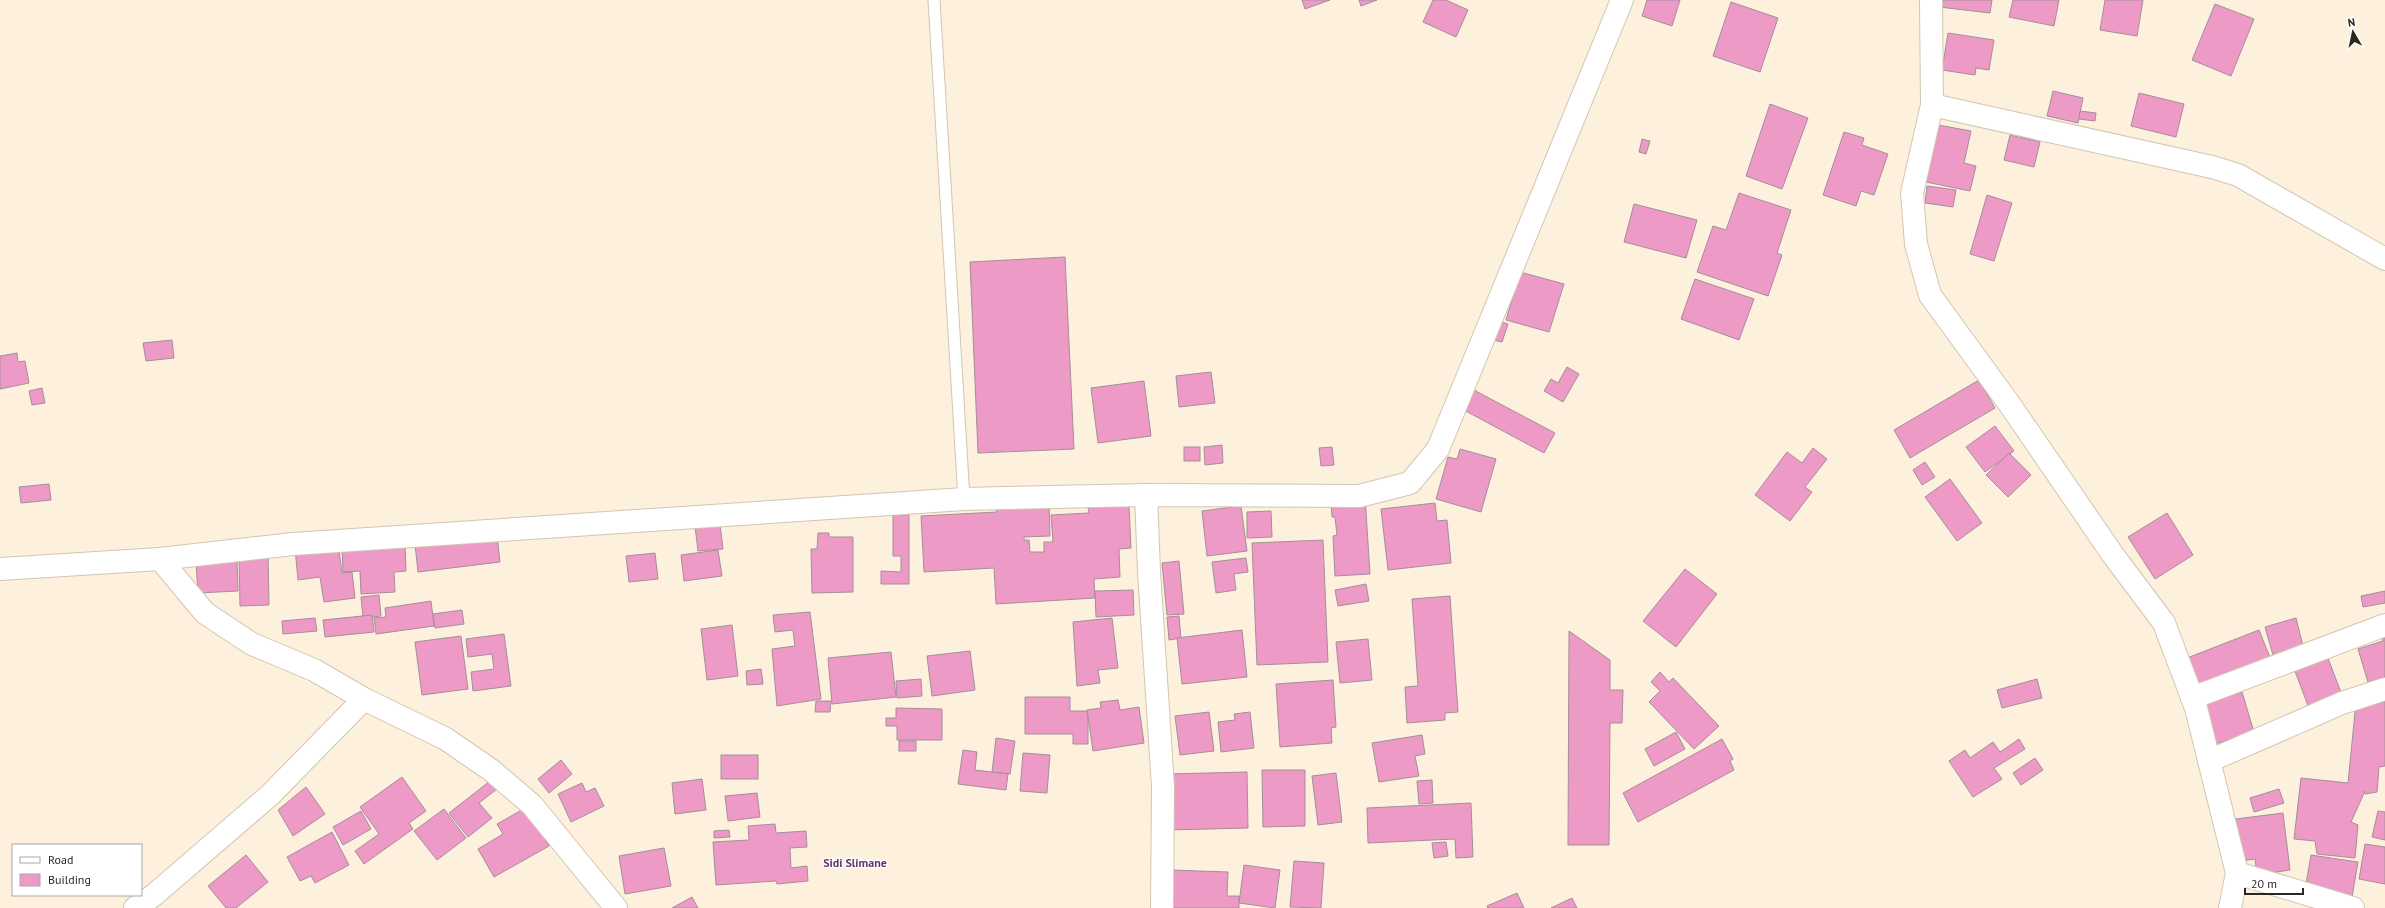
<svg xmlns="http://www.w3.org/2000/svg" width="2385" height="908" font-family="'PT Sans',sans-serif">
<rect width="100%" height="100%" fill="#fdf0dc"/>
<g fill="#ee9ac6" stroke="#a48e99">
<path d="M 1302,0 L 1330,0 L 1305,9 Z"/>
<path d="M 1359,0 L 1377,0 L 1361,6 Z"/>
<path d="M 1433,0 L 1446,0 L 1468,10 L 1456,37 L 1423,22 Z"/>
<path d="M 1647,0 L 1680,0 L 1672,26 L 1642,16 Z"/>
<path d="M 1940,0 L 1992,0 L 1990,13 L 1939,7 Z"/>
<path d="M 2013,0 L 2059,0 L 2054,26 L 2009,17 Z"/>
<path d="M 2105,0 L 2143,0 L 2137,36 L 2100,30 Z"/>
<path d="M 1731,2 L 1778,18 L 1760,72 L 1713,56 Z"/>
<path d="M 2215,4 L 2254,19 L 2231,76 L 2192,60 Z"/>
<path d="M 1948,33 L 1994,40 L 1989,70 L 1976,68 L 1975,75 L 1942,70 Z"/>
<path d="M 2053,91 L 2083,98 L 2078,123 L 2047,116 Z"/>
<path d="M 2139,93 L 2184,104 L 2176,137 L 2131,126 Z"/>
<path d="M 1770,104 L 1808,118 L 1782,189 L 1746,176 Z"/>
<path d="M 2080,111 L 2096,113 L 2095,121 L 2079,119 Z"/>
<path d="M 1938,125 L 1971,131 L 1964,163 L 1976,166 L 1970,191 L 1926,182 Z"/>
<path d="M 1844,132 L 1864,138 L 1862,145 L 1888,154 L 1874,195 L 1861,191 L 1856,206 L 1823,195 Z"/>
<path d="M 2010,135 L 2040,142 L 2034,167 L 2004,160 Z"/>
<path d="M 1642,139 L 1650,141 L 1646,154 L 1639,152 Z"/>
<path d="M 1927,186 L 1956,190 L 1953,207 L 1925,203 Z"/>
<path d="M 1739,193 L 1791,210 L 1777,253 L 1782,255 L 1768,296 L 1697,272 L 1713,226 L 1726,230 Z"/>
<path d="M 1987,195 L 2012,203 L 1994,261 L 1970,254 Z"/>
<path d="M 1634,204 L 1697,220 L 1686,258 L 1624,242 Z"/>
<path d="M 1065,257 L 1074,449 L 978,453 L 970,262 Z"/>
<path d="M 1520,272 L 1564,284 L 1549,332 L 1506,320 Z"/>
<path d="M 1695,279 L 1754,299 L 1739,340 L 1681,319 Z"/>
<path d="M 1495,320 L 1508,324 L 1502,342 L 1489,339 Z"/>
<path d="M 172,340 L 174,358 L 146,361 L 143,343 Z"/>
<path d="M 17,353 L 18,362 L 25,361 L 29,383 L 0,389 L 0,356 Z"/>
<path d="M 1567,367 L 1579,374 L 1563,402 L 1544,391 L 1551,379 L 1558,383 Z"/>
<path d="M 1211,372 L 1215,403 L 1179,407 L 1176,376 Z"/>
<path d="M 1979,380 L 1995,408 L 1910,458 L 1894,430 Z"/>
<path d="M 1144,381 L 1151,436 L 1098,443 L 1091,388 Z"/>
<path d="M 42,388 L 45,403 L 32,405 L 29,391 Z"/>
<path d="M 1472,389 L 1555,433 L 1544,453 L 1462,409 Z"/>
<path d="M 1995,426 L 2014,451 L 1985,472 L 1966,447 Z"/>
<path d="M 1222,445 L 1223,463 L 1205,465 L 1204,447 Z"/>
<rect x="1184" y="447" width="16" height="14"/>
<path d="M 1332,447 L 1334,465 L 1321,466 L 1319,448 Z"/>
<path d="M 1813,448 L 1827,459 L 1805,487 L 1812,492 L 1790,521 L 1755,495 L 1787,452 L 1802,463 Z"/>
<path d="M 1460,449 L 1496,459 L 1481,512 L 1436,499 L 1448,457 L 1457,459 Z"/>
<path d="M 2009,453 L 2031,475 L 2008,497 L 1986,475 Z"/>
<path d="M 1925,462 L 1935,477 L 1922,485 L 1913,470 Z"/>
<path d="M 1950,479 L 1982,523 L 1957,541 L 1925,497 Z"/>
<path d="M 49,484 L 51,500 L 21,503 L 19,487 Z"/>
<path d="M 1365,496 L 1370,574 L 1335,576 L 1333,536 L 1337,535 L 1335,517 L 1332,517 L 1331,499 Z"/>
<path d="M 1049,502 L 1050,536 L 1024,537 L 1024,540 L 1029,540 L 1030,552 L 1044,552 L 1044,542 L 1053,542 L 1051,515 L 1089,513 L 1088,508 L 1129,506 L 1131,548 L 1119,549 L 1120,577 L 1094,579 L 1095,598 L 996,604 L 994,568 L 924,572 L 921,516 L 997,512 L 996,504 Z"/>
<path d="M 1435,503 L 1437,521 L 1447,520 L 1451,563 L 1388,570 L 1381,509 Z"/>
<path d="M 1241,506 L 1247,551 L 1207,556 L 1202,511 Z"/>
<path d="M 893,511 L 909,511 L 909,584 L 881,584 L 881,571 L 901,572 L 901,556 L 893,556 Z"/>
<path d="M 1271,511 L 1272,537 L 1247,538 L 1247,512 Z"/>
<path d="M 2167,513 L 2193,555 L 2155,579 L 2128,537 Z"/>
<path d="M 720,524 L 723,549 L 698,551 L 695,526 Z"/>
<path d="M 818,533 L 829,533 L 829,537 L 853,537 L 853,592 L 812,593 L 811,549 L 817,549 Z"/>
<path d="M 497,535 L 500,562 L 418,572 L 415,544 Z"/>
<path d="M 1323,540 L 1328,662 L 1257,665 L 1252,543 Z"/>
<path d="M 338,543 L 342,573 L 352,572 L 355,598 L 324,602 L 320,577 L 298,580 L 295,548 Z"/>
<path d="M 405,543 L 406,571 L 394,572 L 395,592 L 361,594 L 360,571 L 343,572 L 342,546 Z"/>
<path d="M 718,550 L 722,576 L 684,581 L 681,555 Z"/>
<path d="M 268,553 L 269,605 L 240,606 L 239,554 Z"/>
<path d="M 655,553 L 658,579 L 629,582 L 626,556 Z"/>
<path d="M 1246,558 L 1248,572 L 1234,574 L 1236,590 L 1216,593 L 1212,562 Z"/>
<path d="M 237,560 L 238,591 L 198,593 L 196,562 Z"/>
<path d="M 1179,561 L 1184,614 L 1167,615 L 1162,563 Z"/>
<path d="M 1685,569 L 1717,594 L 1676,647 L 1643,621 Z"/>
<path d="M 1366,584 L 1369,601 L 1338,606 L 1335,590 Z"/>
<path d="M 1133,590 L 1134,615 L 1096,617 L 1095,591 Z"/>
<path d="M 2385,591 L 2385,603 L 2363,607 L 2361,596 Z"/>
<path d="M 379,595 L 381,616 L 363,618 L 361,597 Z"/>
<path d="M 1450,596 L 1458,712 L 1445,713 L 1445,720 L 1407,723 L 1405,687 L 1418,686 L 1412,599 Z"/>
<path d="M 431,601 L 434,626 L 376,634 L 374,618 L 386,617 L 385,608 Z"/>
<path d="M 462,610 L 464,624 L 435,628 L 433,614 Z"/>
<path d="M 810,612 L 821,699 L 777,706 L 772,649 L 795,646 L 793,630 L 775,632 L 773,615 Z"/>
<path d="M 372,615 L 374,632 L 325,637 L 323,620 Z"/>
<path d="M 1179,616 L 1181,638 L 1169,640 L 1167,617 Z"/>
<path d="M 315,618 L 317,631 L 283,634 L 282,621 Z"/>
<path d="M 1112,618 L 1118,668 L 1098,670 L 1100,683 L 1077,686 L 1073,622 Z"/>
<path d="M 2296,618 L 2305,654 L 2275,662 L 2265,627 Z"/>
<path d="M 732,625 L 738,676 L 707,680 L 701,629 Z"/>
<path d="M 2385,629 L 2385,677 L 2368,682 L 2358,649 L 2383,641 L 2379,631 Z"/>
<path d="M 1242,630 L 1247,677 L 1182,684 L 1177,638 Z"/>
<path d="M 2259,630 L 2273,665 L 2201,693 L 2187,658 Z"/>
<path d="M 1569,631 L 1610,660 L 1610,690 L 1623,690 L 1622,723 L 1610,723 L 1609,845 L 1568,845 Z"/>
<path d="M 504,634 L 511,686 L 473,691 L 471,672 L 494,669 L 492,654 L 468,657 L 466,639 Z"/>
<path d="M 461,636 L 468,689 L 422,695 L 415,642 Z"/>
<path d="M 1368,639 L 1372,680 L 1340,683 L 1336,642 Z"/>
<path d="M 970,651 L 975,690 L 932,696 L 927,656 Z"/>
<path d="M 891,652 L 896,697 L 832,704 L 828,658 Z"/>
<path d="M 2328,658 L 2343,698 L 2310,711 L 2295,671 Z"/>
<path d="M 761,669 L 763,684 L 747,685 L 746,671 Z"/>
<path d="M 1660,672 L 1669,682 L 1673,678 L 1719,726 L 1694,749 L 1649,702 L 1660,691 L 1651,682 Z"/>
<path d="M 921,679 L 922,696 L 897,698 L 896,681 Z"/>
<path d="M 2037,679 L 2042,698 L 2002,708 L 1997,690 Z"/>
<path d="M 1333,680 L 1336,727 L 1331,728 L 1332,743 L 1280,747 L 1276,684 Z"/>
<path d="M 2242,692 L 2254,732 L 2215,744 L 2202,703 Z"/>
<path d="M 1025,697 L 1070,697 L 1070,711 L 1088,711 L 1088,744 L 1073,744 L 1073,734 L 1025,734 Z"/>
<path d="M 2385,697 L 2385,766 L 2379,767 L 2377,792 L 2365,794 L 2365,791 L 2351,822 L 2358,825 L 2355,858 L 2317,854 L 2315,841 L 2294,839 L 2301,778 L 2348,783 L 2356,702 Z"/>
<path d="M 1118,700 L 1120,710 L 1139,707 L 1144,743 L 1093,751 L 1087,710 L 1101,708 L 1100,702 Z"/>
<path d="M 816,701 L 831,701 L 830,712 L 815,712 Z"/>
<path d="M 896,708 L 942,709 L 942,740 L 897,740 L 897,726 L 886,726 L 886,718 L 896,718 Z"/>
<path d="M 1209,712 L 1214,751 L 1180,755 L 1175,716 Z"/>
<path d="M 1250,712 L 1254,748 L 1221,752 L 1218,722 L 1235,720 L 1234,714 Z"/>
<path d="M 1676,732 L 1685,749 L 1654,766 L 1645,749 Z"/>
<path d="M 1422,735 L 1425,754 L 1415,756 L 1419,776 L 1379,782 L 1372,743 Z"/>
<path d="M 996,738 L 1015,741 L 1010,774 L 992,772 Z"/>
<path d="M 1722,739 L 1733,759 L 1730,761 L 1734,770 L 1638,822 L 1623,793 Z"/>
<path d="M 2019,739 L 2025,749 L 1994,768 L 2002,779 L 1973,797 L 1949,761 L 1965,750 L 1970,758 L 1993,742 L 2000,752 Z"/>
<rect x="899" y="741" width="17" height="10"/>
<path d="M 963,750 L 977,752 L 975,770 L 1008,774 L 1006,790 L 958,784 Z"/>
<path d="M 1023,753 L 1050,755 L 1047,793 L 1020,791 Z"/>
<rect x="721" y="755" width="37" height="24"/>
<path d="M 2035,758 L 2043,770 L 2021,785 L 2013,773 Z"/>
<path d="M 561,760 L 572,774 L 549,793 L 538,779 Z"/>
<path d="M 1262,770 L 1305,770 L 1305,826 L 1263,827 Z"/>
<path d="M 1247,772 L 1248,828 L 1168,830 L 1167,774 Z"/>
<path d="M 1336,773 L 1342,822 L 1318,825 L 1312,776 Z"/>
<path d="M 402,777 L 426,811 L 409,823 L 413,829 L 364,864 L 355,851 L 379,834 L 360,807 Z"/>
<path d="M 702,779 L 706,810 L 675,814 L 672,783 Z"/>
<path d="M 1432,780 L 1433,803 L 1419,804 L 1417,781 Z"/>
<path d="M 490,781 L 497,789 L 479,803 L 492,818 L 468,837 L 449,813 Z"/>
<path d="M 582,783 L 586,792 L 595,788 L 604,806 L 571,822 L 558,794 Z"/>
<path d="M 306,787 L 325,814 L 293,836 L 278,810 Z"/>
<path d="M 2279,789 L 2284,803 L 2254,812 L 2250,798 Z"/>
<path d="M 757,793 L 760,817 L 728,821 L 725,796 Z"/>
<path d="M 1471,803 L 1473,857 L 1456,858 L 1455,839 L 1368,843 L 1367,808 Z"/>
<path d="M 527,807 L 549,846 L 494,877 L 478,849 L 503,834 L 497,824 Z"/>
<path d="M 444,809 L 466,838 L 437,860 L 414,831 Z"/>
<path d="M 361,811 L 371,829 L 343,845 L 333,827 Z"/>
<path d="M 2378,811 L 2385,812 L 2385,840 L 2372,837 Z"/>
<path d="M 2283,813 L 2290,870 L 2257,875 L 2255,859 L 2242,861 L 2236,819 Z"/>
<path d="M 775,824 L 776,833 L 806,831 L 807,847 L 790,848 L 791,868 L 807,866 L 808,881 L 777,884 L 776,881 L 716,885 L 713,842 L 749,840 L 748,826 Z"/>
<path d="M 729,830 L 730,837 L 714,838 L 714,831 Z"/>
<path d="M 332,832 L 349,865 L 315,883 L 311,876 L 300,881 L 287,857 Z"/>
<path d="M 1446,842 L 1448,856 L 1434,858 L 1432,843 Z"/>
<path d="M 2365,844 L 2385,847 L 2385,884 L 2359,879 Z"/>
<path d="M 664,848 L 671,886 L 625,894 L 619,856 Z"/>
<path d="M 246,855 L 268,882 L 236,908 L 226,908 L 208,886 Z"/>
<path d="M 2311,855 L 2358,862 L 2352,897 L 2305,890 Z"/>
<path d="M 1294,861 L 1324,863 L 1321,908 L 1290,907 Z"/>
<path d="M 1244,865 L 1280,870 L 1275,908 L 1239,903 Z"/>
<path d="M 1171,870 L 1228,872 L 1227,896 L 1239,896 L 1239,908 L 1169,908 Z"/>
<path d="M 1517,893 L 1524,908 L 1488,908 L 1487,906 Z"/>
<path d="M 692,897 L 698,908 L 672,908 Z"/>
<path d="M 1572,898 L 1577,908 L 1551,908 Z"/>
</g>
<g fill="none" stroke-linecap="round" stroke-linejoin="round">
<defs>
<path id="lane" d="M 934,0 L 964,499"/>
<g id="street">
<path d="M 1932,105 L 2212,167 L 2238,175 L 2385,259"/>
<path d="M 1146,495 L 1149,571 L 1163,787 L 1162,908"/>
<path d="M 160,559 L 205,613 L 252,644 L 314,670 L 364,699 L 446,739 L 491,770 L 532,805 L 616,908"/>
<path d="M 2192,698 L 2385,625"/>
<path d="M 2209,761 L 2342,703 L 2385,689"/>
<path d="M 2237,873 L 2353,908"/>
<path d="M 135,908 L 154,895 L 270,795 L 364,699"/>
</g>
<g id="secondary">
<path d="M 1931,0 L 1932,105 L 1912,193 L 1916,244 L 1930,295 L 2008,402 L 2113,555 L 2164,623 L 2196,708 L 2237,873 L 2230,908"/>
<path d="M 0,569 L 160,559 L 293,544 L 964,499 L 1146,495 L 1359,496 L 1410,483 L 1438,449 L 1622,0"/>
</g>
</defs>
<use href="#lane" stroke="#d2c6b2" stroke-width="13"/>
<use href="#street" stroke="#d2c6b2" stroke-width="24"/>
<use href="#secondary" stroke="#d2c6b2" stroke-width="24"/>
<use href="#lane" stroke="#fff" stroke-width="11"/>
<use href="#street" stroke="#fff" stroke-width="22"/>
<use href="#secondary" stroke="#fff" stroke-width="22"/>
</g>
<g text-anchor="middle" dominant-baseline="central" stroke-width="3" stroke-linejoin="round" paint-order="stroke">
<g font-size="12" font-weight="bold" fill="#60356b" stroke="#fff">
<text x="855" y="862">Sidi Slimane</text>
</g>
</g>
<rect x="12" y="844" width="130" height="52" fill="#ffffff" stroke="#aaa8a5"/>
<rect x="20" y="857" width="20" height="6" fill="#ffffff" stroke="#aaa8a5"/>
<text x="48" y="864" font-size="12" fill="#2b261f">Road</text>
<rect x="20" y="874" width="20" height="12" fill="#ee9ac6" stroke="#aaa8a5"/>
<text x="48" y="884" font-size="12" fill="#2b261f">Building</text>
<g transform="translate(2353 32) rotate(351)" stroke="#ffffff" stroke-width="3" paint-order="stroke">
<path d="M0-3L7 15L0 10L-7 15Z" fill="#2b261f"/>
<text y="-6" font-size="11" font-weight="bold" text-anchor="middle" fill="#2b261f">N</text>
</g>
<path d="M2245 888v6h58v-6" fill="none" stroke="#2b261f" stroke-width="2"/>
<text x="2251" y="888" font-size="12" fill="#2b261f" stroke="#ffffff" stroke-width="3" paint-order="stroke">20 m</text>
</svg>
